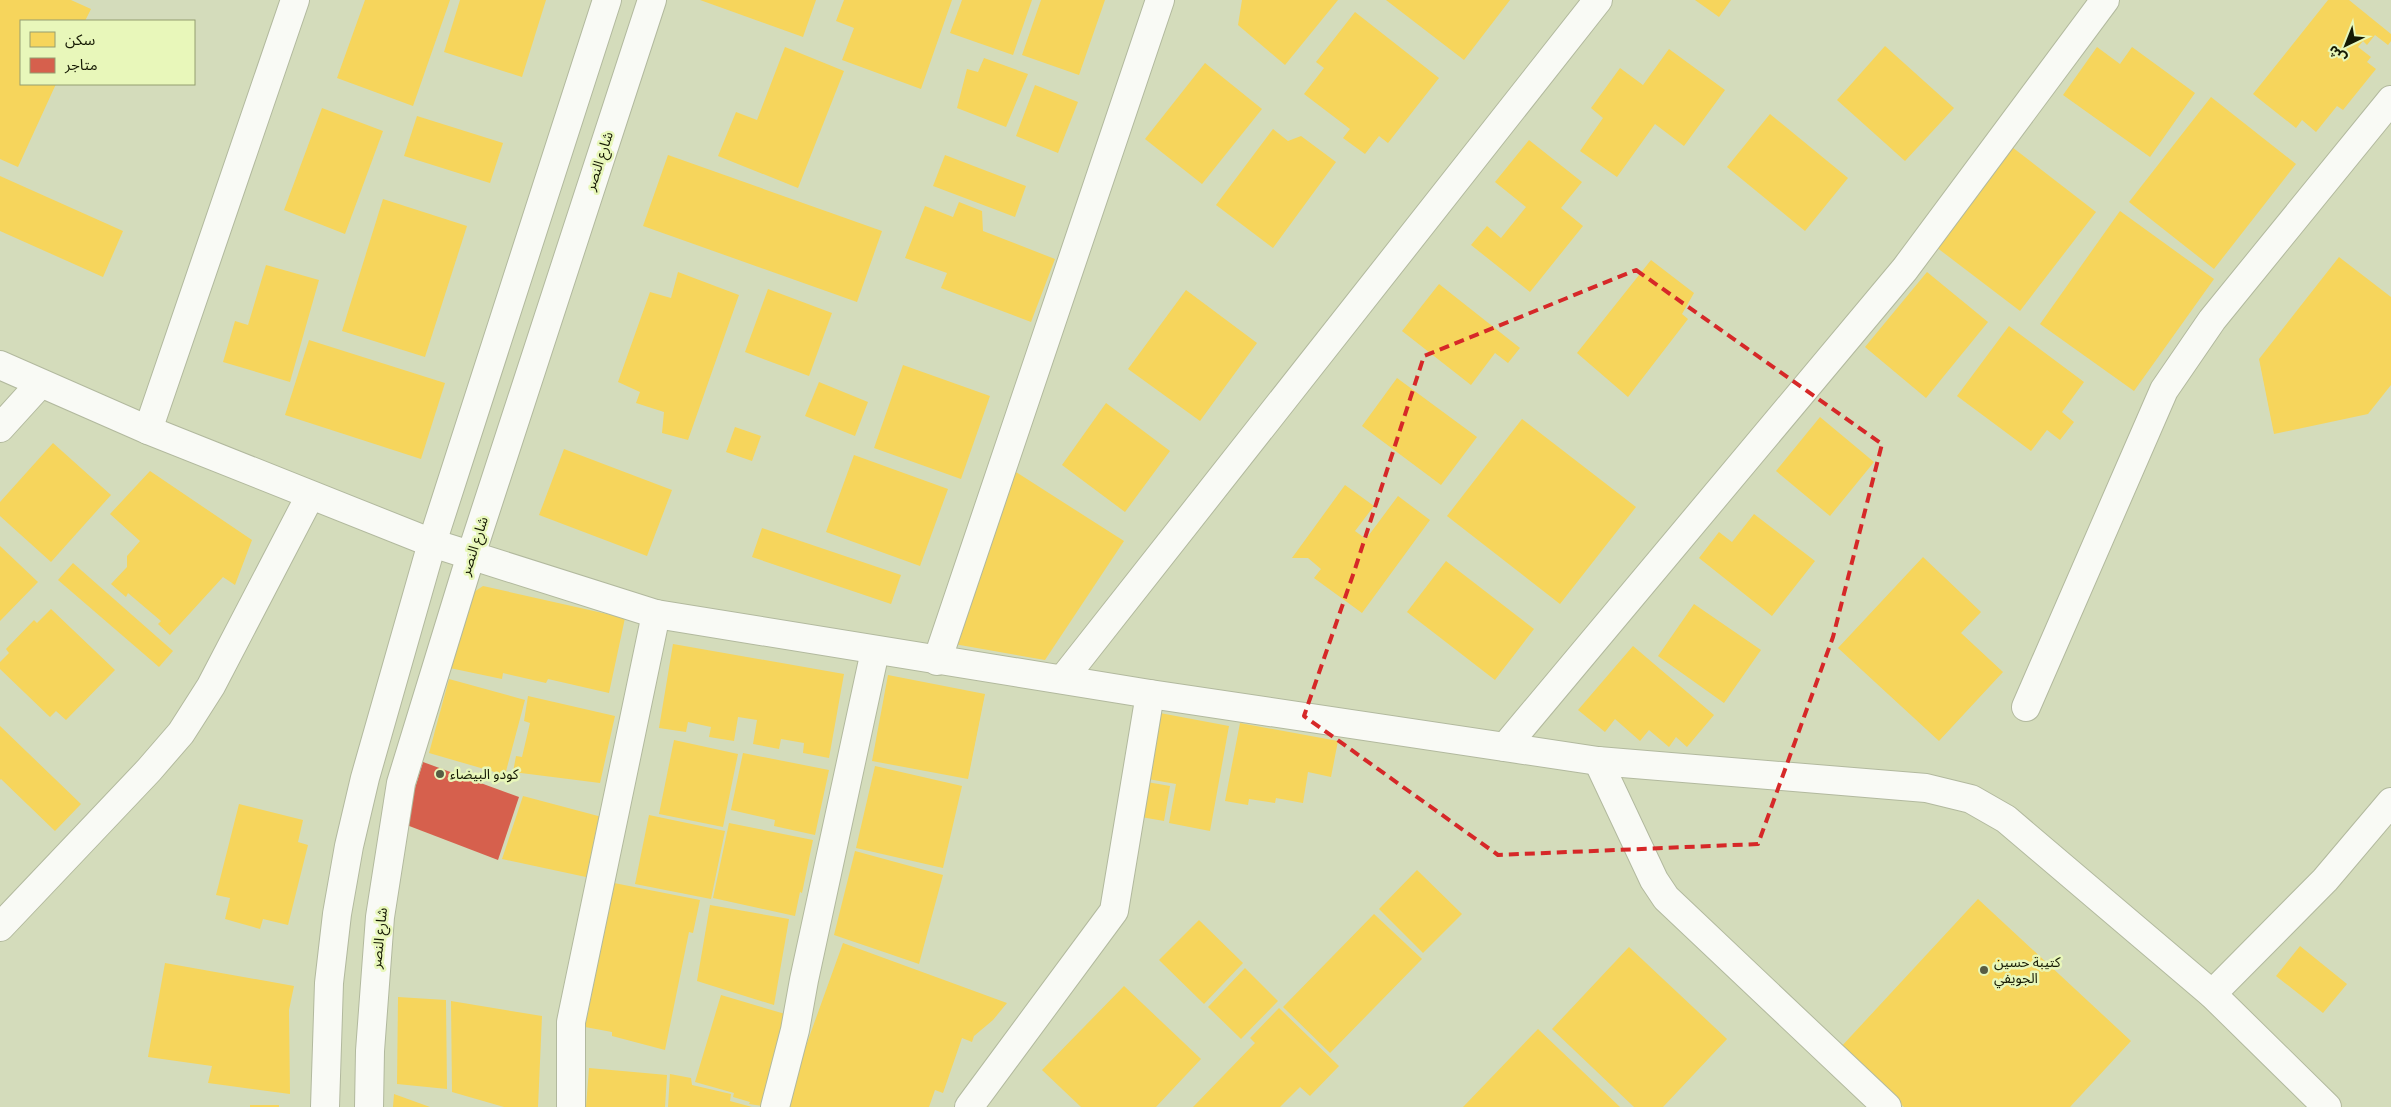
<svg xmlns="http://www.w3.org/2000/svg" width="2391" height="1107" font-family="'Archivo Narrow','Noto Sans Arabic',sans-serif">
<rect width="100%" height="100%" fill="#d4dcbb"/>
<g fill="#f6d55c">
<path d="M 0,0 L 71,0 L 91,9 L 85,21 L 21,21 L 21,84 L 56,84 L 18,167 L 0,159 Z"/>
<path d="M 365,0 L 450,0 L 413,106 L 337,78 Z"/>
<path d="M 460,0 L 546,0 L 522,77 L 444,52 Z"/>
<path d="M 700,0 L 816,0 L 803,37 Z"/>
<path d="M 844,0 L 952,0 L 921,89 L 842,60 L 854,28 L 836,21 Z"/>
<path d="M 962,0 L 1032,0 L 1013,55 L 950,33 Z"/>
<path d="M 1041,0 L 1105,0 L 1079,75 L 1022,55 Z"/>
<path d="M 1242,0 L 1338,0 L 1285,65 L 1238,25 Z"/>
<path d="M 1386,0 L 1510,0 L 1464,60 Z"/>
<path d="M 1695,0 L 1731,0 L 1719,17 Z"/>
<path d="M 2328,0 L 2349,0 L 2391,34 L 2391,41 L 2388,45 L 2375,35 L 2367,45 L 2363,41 L 2358,47 L 2371,57 L 2367,62 L 2376,69 L 2343,110 L 2337,106 L 2316,132 L 2302,120 L 2296,128 L 2253,94 Z"/>
<path d="M 1355,12 L 1439,78 L 1388,143 L 1379,136 L 1365,154 L 1343,138 L 1350,129 L 1304,94 L 1324,68 L 1316,62 Z"/>
<path d="M 1885,46 L 1954,108 L 1905,161 L 1837,100 Z"/>
<path d="M 785,47 L 844,71 L 798,188 L 718,156 L 736,112 L 757,120 Z"/>
<path d="M 2097,47 L 2120,64 L 2132,47 L 2195,93 L 2150,157 L 2063,95 Z"/>
<path d="M 1669,49 L 1725,90 L 1684,146 L 1655,124 L 1617,177 L 1580,151 L 1603,118 L 1591,108 L 1620,68 L 1643,85 Z"/>
<path d="M 984,58 L 1028,74 L 1006,127 L 957,108 L 967,69 L 978,72 Z"/>
<path d="M 1205,63 L 1262,109 L 1202,184 L 1145,139 Z"/>
<path d="M 1035,85 L 1078,102 L 1058,153 L 1016,136 Z"/>
<path d="M 2211,97 L 2296,164 L 2214,269 L 2129,202 Z"/>
<path d="M 322,108 L 383,131 L 345,234 L 284,210 Z"/>
<path d="M 1770,114 L 1848,178 L 1805,231 L 1727,167 Z"/>
<path d="M 417,116 L 503,143 L 490,183 L 404,156 Z"/>
<path d="M 1273,129 L 1288,141 L 1301,136 L 1336,162 L 1273,248 L 1216,205 Z"/>
<path d="M 1529,140 L 1582,182 L 1561,208 L 1583,226 L 1530,292 L 1471,245 L 1487,226 L 1501,238 L 1526,207 L 1495,182 Z"/>
<path d="M 2012,147 L 2096,212 L 2020,311 L 1936,247 Z"/>
<path d="M 668,155 L 882,231 L 857,302 L 643,226 Z"/>
<path d="M 945,155 L 1026,186 L 1015,217 L 933,186 Z"/>
<path d="M 0,176 L 123,231 L 103,277 L 0,231 Z"/>
<path d="M 383,199 L 467,226 L 425,357 L 342,331 Z"/>
<path d="M 959,202 L 982,211 L 983,231 L 1055,259 L 1031,322 L 941,288 L 947,273 L 905,258 L 925,206 L 953,217 Z"/>
<path d="M 2120,211 L 2214,279 L 2134,391 L 2040,324 Z"/>
<path d="M 2339,257 L 2391,297 L 2391,385 L 2368,414 L 2274,434 L 2259,359 Z"/>
<path d="M 1651,260 L 1694,293 L 1682,314 L 1688,319 L 1628,397 L 1577,353 Z"/>
<path d="M 266,265 L 319,280 L 290,382 L 223,362 L 235,321 L 248,325 Z"/>
<path d="M 678,272 L 739,295 L 688,440 L 662,433 L 664,412 L 636,403 L 640,392 L 618,382 L 650,292 L 671,298 Z"/>
<path d="M 1927,272 L 1988,322 L 1926,398 L 1865,347 Z"/>
<path d="M 1439,284 L 1520,348 L 1508,363 L 1495,353 L 1471,385 L 1402,331 Z"/>
<path d="M 768,289 L 832,313 L 809,376 L 745,352 Z"/>
<path d="M 1186,290 L 1257,343 L 1200,421 L 1128,369 Z"/>
<path d="M 2009,326 L 2084,382 L 2062,412 L 2074,422 L 2060,440 L 2047,430 L 2031,451 L 1957,396 Z"/>
<path d="M 309,340 L 445,383 L 421,459 L 285,415 Z"/>
<path d="M 903,365 L 990,396 L 961,479 L 874,448 Z"/>
<path d="M 1397,378 L 1477,437 L 1441,485 L 1362,426 Z"/>
<path d="M 819,382 L 868,402 L 855,436 L 805,416 Z"/>
<path d="M 1106,403 L 1170,451 L 1125,512 L 1062,465 Z"/>
<path d="M 1820,417 L 1874,462 L 1830,516 L 1776,471 Z"/>
<path d="M 1522,419 L 1636,507 L 1560,604 L 1447,516 Z"/>
<path d="M 735,427 L 761,436 L 752,461 L 726,452 Z"/>
<path d="M 53,443 L 111,495 L 51,562 L 0,516 L 0,502 Z"/>
<path d="M 564,449 L 672,490 L 647,556 L 539,515 Z"/>
<path d="M 854,455 L 948,489 L 920,566 L 826,532 Z"/>
<path d="M 1008,467 L 1124,541 L 1045,660 L 954,644 Z"/>
<path d="M 150,471 L 252,540 L 235,585 L 223,577 L 170,635 L 158,624 L 161,621 L 128,593 L 126,597 L 111,584 L 127,567 L 127,556 L 140,541 L 110,514 Z"/>
<path d="M 1345,485 L 1374,506 L 1355,531 L 1366,539 L 1398,496 L 1430,520 L 1362,613 L 1314,578 L 1321,569 L 1308,558 L 1292,558 Z"/>
<path d="M 1754,514 L 1815,561 L 1772,616 L 1699,558 L 1719,532 L 1732,542 Z"/>
<path d="M 762,528 L 901,575 L 891,604 L 752,557 Z"/>
<path d="M 0,546 L 38,582 L 0,621 Z"/>
<path d="M 1923,557 L 1981,612 L 1961,633 L 2003,672 L 1939,741 L 1838,648 Z"/>
<path d="M 1446,561 L 1534,629 L 1495,680 L 1407,612 Z"/>
<path d="M 73,563 L 173,651 L 159,667 L 58,580 Z"/>
<path d="M 483,586 L 625,618 L 609,693 L 548,679 L 546,683 L 503,673 L 502,679 L 445,667 L 459,602 Z"/>
<path d="M 1694,604 L 1761,650 L 1724,703 L 1658,656 Z"/>
<path d="M 51,609 L 115,670 L 66,720 L 56,711 L 50,717 L 0,669 L 0,662 L 9,653 L 6,649 L 34,620 L 37,623 Z"/>
<path d="M 673,644 L 844,674 L 829,758 L 803,753 L 804,743 L 781,739 L 779,749 L 753,744 L 757,720 L 738,717 L 734,741 L 709,737 L 711,727 L 688,722 L 686,732 L 659,728 Z"/>
<path d="M 1633,646 L 1714,715 L 1687,747 L 1676,737 L 1669,747 L 1649,730 L 1640,741 L 1615,719 L 1605,732 L 1578,710 Z"/>
<path d="M 888,675 L 985,694 L 968,779 L 872,761 Z"/>
<path d="M 449,679 L 525,700 L 505,775 L 429,753 Z"/>
<path d="M 528,696 L 615,716 L 600,783 L 513,772 L 516,756 L 522,757 L 530,723 L 524,721 Z"/>
<path d="M 1160,713 L 1229,726 L 1210,831 L 1169,823 L 1176,784 L 1148,779 Z"/>
<path d="M 1240,723 L 1338,741 L 1331,777 L 1308,772 L 1303,803 L 1276,798 L 1275,803 L 1249,799 L 1248,805 L 1225,801 Z"/>
<path d="M 0,726 L 81,804 L 55,831 L 1,779 L 0,780 Z"/>
<path d="M 674,740 L 738,754 L 723,827 L 659,814 Z"/>
<path d="M 743,753 L 829,770 L 815,835 L 774,826 L 775,820 L 731,810 Z"/>
<path d="M 875,766 L 962,786 L 943,868 L 856,848 Z"/>
<path d="M 1147,782 L 1170,786 L 1164,821 L 1141,817 Z"/>
<path d="M 523,796 L 602,817 L 586,877 L 502,859 Z"/>
<path d="M 239,804 L 303,820 L 298,842 L 308,845 L 288,925 L 263,919 L 260,929 L 225,919 L 230,898 L 216,895 Z"/>
<path d="M 649,815 L 725,831 L 711,899 L 635,884 Z"/>
<path d="M 729,823 L 813,840 L 802,893 L 800,892 L 795,916 L 713,898 Z"/>
<path d="M 855,851 L 943,875 L 919,964 L 834,935 Z"/>
<path d="M 1417,870 L 1462,914 L 1423,953 L 1379,909 Z"/>
<path d="M 614,883 L 700,900 L 693,933 L 689,932 L 665,1050 L 612,1036 L 612,1032 L 585,1027 Z"/>
<path d="M 1978,899 L 2131,1041 L 2070,1107 L 1904,1107 L 1840,1048 Z"/>
<path d="M 710,905 L 789,919 L 774,1005 L 697,981 Z"/>
<path d="M 1374,914 L 1422,959 L 1330,1053 L 1283,1007 Z"/>
<path d="M 1199,920 L 1243,963 L 1204,1004 L 1159,960 Z"/>
<path d="M 843,943 L 1007,1003 L 993,1020 L 974,1036 L 972,1042 L 962,1038 L 943,1093 L 935,1090 L 929,1107 L 784,1107 Z"/>
<path d="M 2300,946 L 2347,984 L 2323,1013 L 2276,976 Z"/>
<path d="M 1629,947 L 1727,1039 L 1663,1107 L 1634,1107 L 1552,1029 Z"/>
<path d="M 165,963 L 294,986 L 289,1010 L 290,1094 L 208,1083 L 212,1066 L 148,1057 Z"/>
<path d="M 1245,968 L 1278,1001 L 1241,1039 L 1208,1007 Z"/>
<path d="M 1124,986 L 1201,1059 L 1156,1107 L 1081,1107 L 1042,1070 Z"/>
<path d="M 721,995 L 792,1016 L 768,1107 L 749,1104 L 750,1102 L 733,1097 L 734,1093 L 695,1082 Z"/>
<path d="M 398,997 L 446,1000 L 447,1089 L 397,1084 Z"/>
<path d="M 451,1001 L 542,1016 L 538,1107 L 504,1107 L 452,1092 Z"/>
<path d="M 1279,1008 L 1339,1066 L 1310,1096 L 1300,1087 L 1280,1107 L 1193,1107 L 1255,1043 L 1250,1038 Z"/>
<path d="M 1538,1029 L 1620,1107 L 1463,1107 Z"/>
<path d="M 589,1068 L 667,1075 L 665,1107 L 586,1107 Z"/>
<path d="M 670,1074 L 691,1078 L 692,1085 L 731,1094 L 730,1101 L 752,1107 L 668,1107 Z"/>
<path d="M 394,1094 L 430,1107 L 393,1107 Z"/>
<rect x="250" y="1105" width="29" height="2"/>
</g>
<path fill="#d6604d" d="M 423,762 L 519,797 L 498,860 L 404,824 Z"/>
<g fill="none" stroke-linecap="round" stroke-linejoin="round">
<defs>
<g id="minor">
<path d="M 0,365 L 148,430 L 432,543 L 656,614 L 1150,694 L 1598,761 L 1926,788 L 1971,799 L 2006,819 L 2212,994 L 2325,880 L 2391,802"/>
<path d="M 0,428 L 40,384"/>
<path d="M 148,430 L 295,0"/>
<path d="M 937,661 L 1160,0"/>
<path d="M 1063,679 L 1598,0"/>
<path d="M 2026,707 L 2164,390 L 2212,320 L 2391,100"/>
<path d="M 1505,747 L 1905,269 L 2105,0"/>
<path d="M 1598,761 L 1654,880 L 1666,898 L 1887,1107"/>
<path d="M 0,927 L 149,770 L 181,733 L 211,686 L 310,496"/>
<path d="M 2212,994 L 2327,1107"/>
<path d="M 571,1107 L 571,1022 L 656,614"/>
<path d="M 775,1107 L 795,1030 L 804,980 L 875,651"/>
<path d="M 969,1107 L 1114,911 L 1150,694"/>
</g>
<g id="tertiary">
<path d="M 325,1107 L 329,983 L 337,914 L 349,846 L 365,778 L 432,543 L 607,0"/>
<path d="M 369,1107 L 370,1051 L 380,917 L 401,783 L 471,555 L 652,0"/>
</g>
</defs>
<use href="#minor" stroke="#b2b99e" stroke-width="30"/>
<use href="#tertiary" stroke="#b2b99e" stroke-width="30"/>
<use href="#minor" stroke="#f9faf5" stroke-width="28"/>
<use href="#tertiary" stroke="#f9faf5" stroke-width="28"/>
</g>
<path fill="none" stroke="#d62828" stroke-width="4" stroke-dasharray="10 6" stroke-linejoin="round" d="M 1636,270 L 1882,444 L 1833,637 L 1758,844 L 1498,855 L 1304,716 L 1355,569 L 1424,356 Z"/>
<g fill="#585d43" stroke="#e8f7ba" stroke-width="2">
<circle cx="440" cy="774" r="5"/>
<circle cx="1984" cy="970" r="5"/>
</g>
<g text-anchor="middle" dominant-baseline="central" stroke-width="5" stroke-linejoin="round" paint-order="stroke">
<g font-size="14" fill="#151903" stroke="#e8f7ba">
<text transform="translate(599 161) rotate(-72)">شارع النصر</text>
<text transform="translate(474 546) rotate(-72)">شارع النصر</text>
<text transform="translate(379 938) rotate(-84)">شارع النصر</text>
</g>
<g font-size="14" fill="#151903" stroke="#e8f7ba" text-anchor="start">
<text x="450" y="774">كودو البيضاء</text>
<text x="1994" y="962">كتيبة حسين<tspan x="1994" dy="16">الجويفي</tspan></text>
</g>
</g>
<rect x="20" y="20" width="175" height="65" fill="#e8f7ba" stroke="#949e71"/>
<rect x="30" y="32" width="25" height="15" fill="#f6d55c" stroke="#949e71"/>
<text x="65" y="45" font-size="15" fill="#151903">سكن</text>
<rect x="30" y="58" width="25" height="15" fill="#d6604d" stroke="#949e71"/>
<text x="65" y="70" font-size="15" fill="#151903">متاجر</text>
<g transform="translate(2346 45) rotate(223)" stroke="#e8f7ba" stroke-width="4" paint-order="stroke">
<path d="M0-4L9 19L0 12L-9 19Z" fill="#151903"/>
<text y="-8" font-size="14" font-weight="bold" text-anchor="middle" fill="#151903">ش</text>
</g>
</svg>
